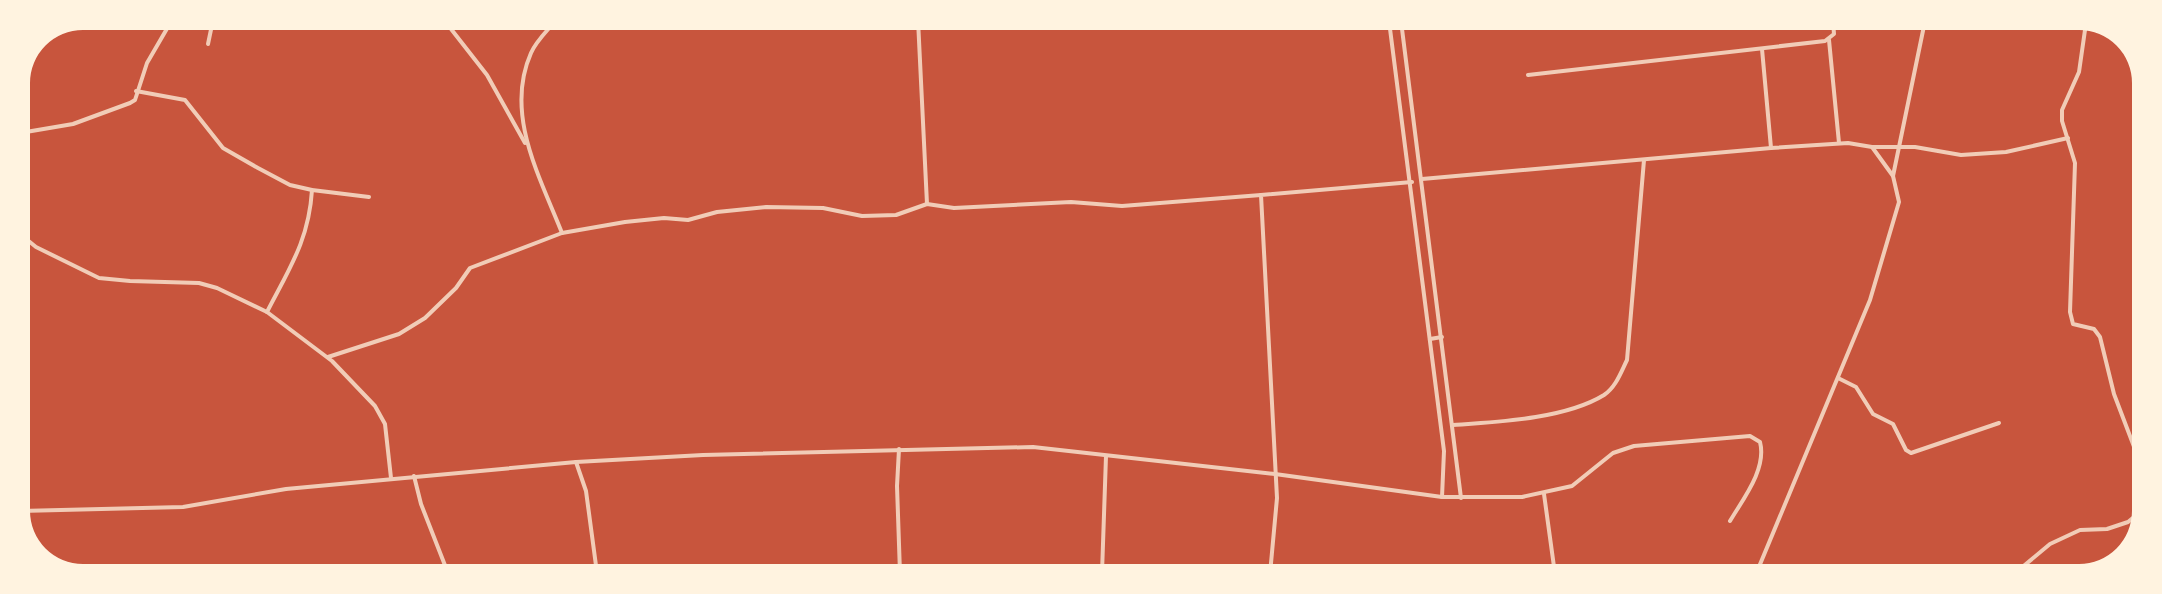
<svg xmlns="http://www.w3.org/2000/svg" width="2162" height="594" font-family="'PT Sans Narrow',sans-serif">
<rect width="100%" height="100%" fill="#c8553d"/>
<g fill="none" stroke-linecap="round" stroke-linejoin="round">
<g stroke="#f1ccb7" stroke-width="4">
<path d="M 444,20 L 487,75 L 525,143"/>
<path d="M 556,20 C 548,30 536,41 531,53 C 504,114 540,177 562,233 L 625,222 L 664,218 L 688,220 L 717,212 L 766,207 L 823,208 L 862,216 L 896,215 L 927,204 L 954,208 L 1071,202 L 1122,206 L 1261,195"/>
<path d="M 918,20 L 927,204"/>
<path d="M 1389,21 L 1444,451 L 1442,497"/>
<path d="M 1401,21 L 1461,498"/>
<path d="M 2082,22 L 2094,22"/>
<path d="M 2086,23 L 2079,72 L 2062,110 L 2062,121 L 2075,163 L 2070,312 L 2073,324 L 2094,329 L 2100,337 L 2114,394 L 2141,465"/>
<path d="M 1829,40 L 1839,143"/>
<path d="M 208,44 L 213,20"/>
<path d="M 1762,49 L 1771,148"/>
<path d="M 1528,75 L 1825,41 L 1834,34 L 1833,21"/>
<path d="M 136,91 L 185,100 L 223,148 L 258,168 L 290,185 L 312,190 L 369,197"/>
<path d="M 20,133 L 73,124 L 130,103 L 135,100 L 147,63 L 172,20"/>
<path d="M 1872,147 L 1915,147 L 1961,155 L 2006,152 L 2068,138"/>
<path d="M 1893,176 L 1925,21"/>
<path d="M 1422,179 L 1771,148 L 1848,143 L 1872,147 L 1893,176 L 1899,202 L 1870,300 L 1756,574"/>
<path d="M 20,234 L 36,247 L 99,278 L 130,281 L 199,283 L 217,288 L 267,312 L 332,361 L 375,406 L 385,424 L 391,478"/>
<path d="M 267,312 C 289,269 309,240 312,190"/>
<path d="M 1430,339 L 1442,337"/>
<path d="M 328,357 L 399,334 L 425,318 L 456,288 L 470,268 L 562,233"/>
<path d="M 1838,378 L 1856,387 L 1873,414 L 1893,424 L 1906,450 L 1911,453 L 1999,423"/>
<path d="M 1453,425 C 1497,422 1565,419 1604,395 C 1616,387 1621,372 1627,360 L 1644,160"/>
<path d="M 899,449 L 897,486 L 900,573"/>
<path d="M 576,462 L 586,491 L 597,573"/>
<path d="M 414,476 L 421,504 L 448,573"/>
<path d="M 1544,494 L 1555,574"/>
<path d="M 20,511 L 183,507 L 286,489 L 576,462 L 703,455 L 1033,447 L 1275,474 L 1442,497 L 1522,497 L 1572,486 L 1613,453 L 1634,446 L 1750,436 L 1760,442 C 1767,469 1743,499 1730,521"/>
<path d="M 1756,572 L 1767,574"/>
<path d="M 1102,573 L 1106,456"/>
<path d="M 1270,574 L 1277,498 L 1261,195 L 1412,182"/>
<path d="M 2014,574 L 2050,544 L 2080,530 L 2107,529 L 2128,522 L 2140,512"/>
</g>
</g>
<path d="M0 0H2162V594H0ZM83 30H2079A53 53 0 0 1 2132 83V511A53 53 0 0 1 2079 564H83A53 53 0 0 1 30 511V83A53 53 0 0 1 83 30Z" fill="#fff3e0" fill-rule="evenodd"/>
</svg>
